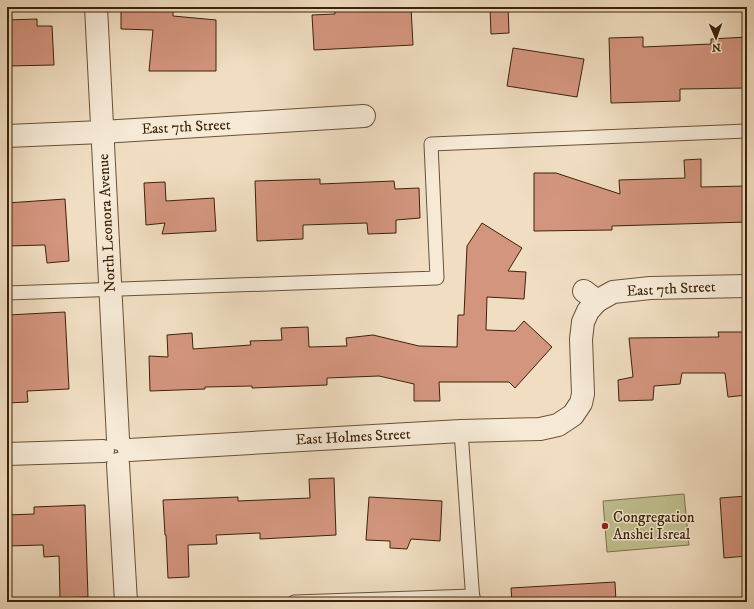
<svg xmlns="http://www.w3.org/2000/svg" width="754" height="609" font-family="'IM FELL DW Pica',serif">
<rect width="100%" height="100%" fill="#f1dec2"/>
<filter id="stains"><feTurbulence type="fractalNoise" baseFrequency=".005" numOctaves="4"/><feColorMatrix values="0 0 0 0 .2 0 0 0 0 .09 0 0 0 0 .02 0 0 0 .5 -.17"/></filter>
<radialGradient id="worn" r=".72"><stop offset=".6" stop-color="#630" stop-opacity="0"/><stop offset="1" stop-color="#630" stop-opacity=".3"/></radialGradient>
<path fill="#c0c08f" stroke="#7e714c" d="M 684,494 L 689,545 L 607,552 L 603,501 Z"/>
<g fill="#d4957f" stroke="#3c2208">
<path d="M 121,7 L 173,7 L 173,16 L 216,20 L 216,71 L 149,71 L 153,30 L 121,29 Z"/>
<path d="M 335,7 L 411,7 L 413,45 L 314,50 L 312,15 L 335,14 Z"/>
<path d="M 490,7 L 508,7 L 509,33 L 491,34 Z"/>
<path d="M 37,19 L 37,26 L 52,26 L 54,65 L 7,66 L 7,20 Z"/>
<path d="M 643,37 L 643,47 L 711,44 L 711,39 L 747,37 L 747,88 L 680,89 L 680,101 L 611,103 L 609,38 Z"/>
<path d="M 513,48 L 584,59 L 577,97 L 507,86 Z"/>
<path d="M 701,159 L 701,187 L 747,186 L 747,222 L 612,226 L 612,230 L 534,231 L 534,173 L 556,173 L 620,194 L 619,180 L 685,178 L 684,160 Z"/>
<path d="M 320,179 L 320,184 L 394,181 L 395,189 L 419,188 L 420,218 L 396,220 L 396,233 L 368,234 L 367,223 L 303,225 L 303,239 L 257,241 L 255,181 Z"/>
<path d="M 165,182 L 166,201 L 214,198 L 216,231 L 162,234 L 165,223 L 146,225 L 144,183 Z"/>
<path d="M 65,199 L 69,261 L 47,263 L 45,245 L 7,246 L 7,203 Z"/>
<path d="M 482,223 L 522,248 L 508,271 L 526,272 L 524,299 L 487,297 L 486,330 L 515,331 L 524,321 L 552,347 L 515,388 L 509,382 L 439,382 L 440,401 L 414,401 L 414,384 L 379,376 L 327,378 L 327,385 L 252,388 L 252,386 L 205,387 L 205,389 L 150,391 L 149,356 L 168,357 L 167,335 L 192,333 L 193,349 L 251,345 L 250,341 L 282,340 L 281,328 L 308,327 L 309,347 L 347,346 L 346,338 L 373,335 L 419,346 L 457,347 L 458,315 L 464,315 L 467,246 Z"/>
<path d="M 65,312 L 69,389 L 27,391 L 28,402 L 7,403 L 7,368 L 11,367 L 8,315 Z"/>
<path d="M 718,332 L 747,332 L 747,395 L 728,397 L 725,373 L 682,373 L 680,384 L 654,386 L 653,400 L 619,401 L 618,380 L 633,377 L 629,338 L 719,337 Z"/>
<path d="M 334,478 L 336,535 L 260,539 L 260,533 L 216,535 L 217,544 L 188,545 L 189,577 L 168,578 L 166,535 L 165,535 L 163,500 L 238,497 L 238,501 L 310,498 L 309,479 Z"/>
<path d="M 747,496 L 747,556 L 724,558 L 720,498 Z"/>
<path d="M 369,497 L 442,501 L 440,541 L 411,539 L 407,549 L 390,548 L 390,541 L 366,540 Z"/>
<path d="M 85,505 L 88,597 L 60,598 L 59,556 L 44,557 L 43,545 L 7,546 L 7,515 L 34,514 L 34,507 Z"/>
<path d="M 615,582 L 616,602 L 512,602 L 511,588 Z"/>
</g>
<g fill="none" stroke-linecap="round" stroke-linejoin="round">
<defs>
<g id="lane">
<path d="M 7,293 L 437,278 L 431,144 L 747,131"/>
<path d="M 461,431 L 473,602"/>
<path d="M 294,602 L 473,596"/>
</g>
<g id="street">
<path d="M 96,7 L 118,439"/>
<path d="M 7,136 L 102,132 L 364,116"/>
<path d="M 597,301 L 613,292 L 650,288 L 747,286"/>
<path d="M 129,450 L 461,431 L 540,429 L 558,425 L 573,415 L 581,403 L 583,394 L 581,339 L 583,322 L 588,311 L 597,301 L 584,291"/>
<path d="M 7,454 L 103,451"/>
<path d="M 118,464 L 126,602"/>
</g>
</defs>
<use href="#lane" stroke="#695136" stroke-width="15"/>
<use href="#street" stroke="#695136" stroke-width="24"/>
<use href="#lane" stroke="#f6ead7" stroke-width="13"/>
<use href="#street" stroke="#f6ead7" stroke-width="22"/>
</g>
<circle fill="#8f2418" stroke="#f6ead7" stroke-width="1.5" cx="605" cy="526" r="4"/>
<g text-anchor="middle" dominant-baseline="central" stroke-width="3" stroke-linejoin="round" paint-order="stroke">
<g font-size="15" fill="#3c2208" stroke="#f6ead7">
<text transform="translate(186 127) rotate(-3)">East 7th Street</text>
<text transform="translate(107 223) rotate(-93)">North Leonora Avenue</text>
<text transform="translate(671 289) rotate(-3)">East 7th Street</text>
<text transform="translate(353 437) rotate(-3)">East Holmes Street</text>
</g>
<g font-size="15" fill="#3c2208" stroke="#f6ead7" text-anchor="start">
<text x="613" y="517">Congregation<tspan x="613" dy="17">Anshei Isreal</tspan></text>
</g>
</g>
<rect width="754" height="609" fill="none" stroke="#f1dec2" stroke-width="24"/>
<rect x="8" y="8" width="738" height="593" fill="none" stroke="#3c2208" stroke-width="2"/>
<rect x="12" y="12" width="730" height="585" fill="none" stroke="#3c2208"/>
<g transform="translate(716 38) rotate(178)" stroke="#f6ead7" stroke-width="3" paint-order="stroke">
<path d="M0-3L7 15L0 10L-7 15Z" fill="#3c2208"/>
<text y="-6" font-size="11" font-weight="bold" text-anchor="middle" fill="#3c2208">N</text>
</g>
<rect width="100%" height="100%" filter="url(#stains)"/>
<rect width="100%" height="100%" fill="url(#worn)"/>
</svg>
